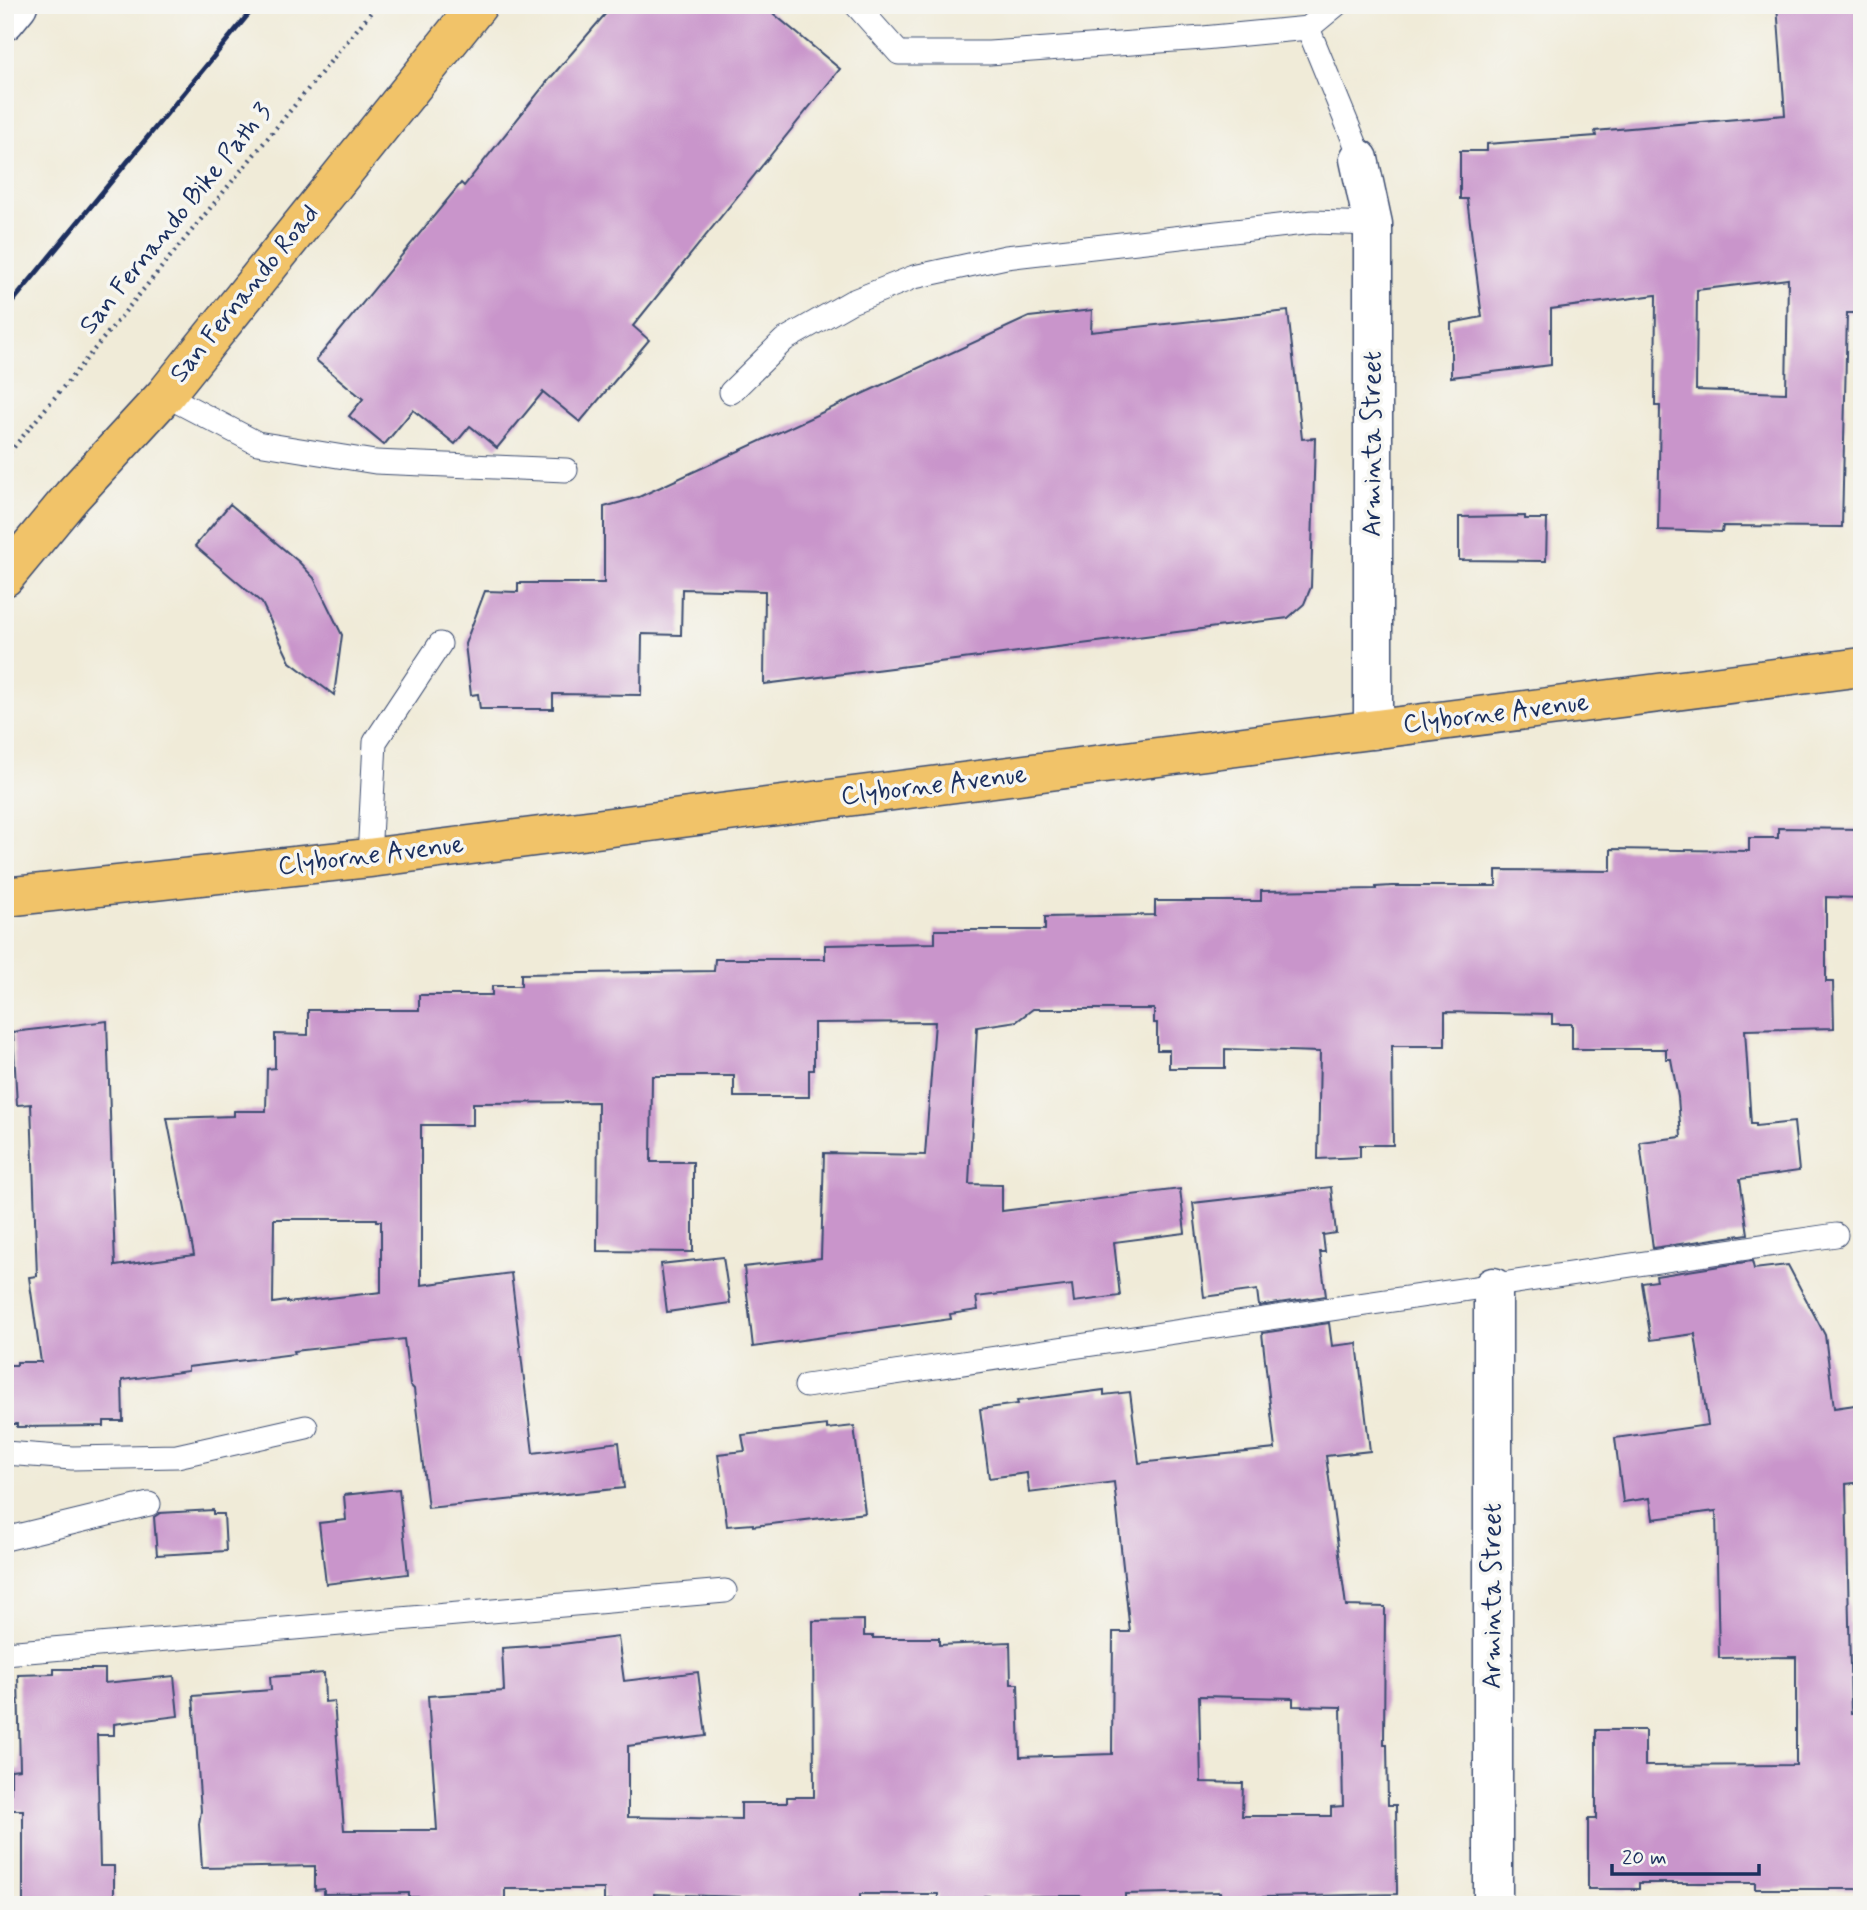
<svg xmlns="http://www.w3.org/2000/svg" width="1867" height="1910" font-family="Mynerve,sans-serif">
<rect width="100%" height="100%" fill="#f6f6f2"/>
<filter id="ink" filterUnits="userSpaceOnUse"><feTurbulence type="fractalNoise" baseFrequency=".0143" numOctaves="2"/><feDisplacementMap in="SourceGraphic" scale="14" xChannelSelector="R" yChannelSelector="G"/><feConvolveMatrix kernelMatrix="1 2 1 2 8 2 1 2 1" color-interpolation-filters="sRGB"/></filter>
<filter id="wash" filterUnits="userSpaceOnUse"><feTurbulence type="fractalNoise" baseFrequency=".00686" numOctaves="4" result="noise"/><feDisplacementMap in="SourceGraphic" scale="28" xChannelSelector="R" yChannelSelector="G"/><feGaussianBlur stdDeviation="1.57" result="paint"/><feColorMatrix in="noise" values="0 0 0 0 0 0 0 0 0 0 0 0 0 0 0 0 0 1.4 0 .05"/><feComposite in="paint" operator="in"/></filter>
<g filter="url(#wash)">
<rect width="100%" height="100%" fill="#f0ebd8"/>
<g id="blocks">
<g fill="#c995cb" fill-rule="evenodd">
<path d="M 613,5 L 763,5 L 840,69 L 633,326 L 649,340 L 580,422 L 543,392 L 497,448 L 470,426 L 455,444 L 413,410 L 384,445 L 349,416 L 363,399 L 316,360 L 461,183 L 464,186 L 547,82 Z"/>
<path d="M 1777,5 L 1862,5 L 1862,313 L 1847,313 L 1842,527 L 1723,526 L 1722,532 L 1658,530 L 1660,406 L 1655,406 L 1656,295 L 1551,309 L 1551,365 L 1451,377 L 1451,323 L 1482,317 L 1467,199 L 1460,199 L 1460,151 L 1487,151 L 1487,144 L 1596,136 L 1595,131 L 1785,115 ZM 1788,279 L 1786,393 L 1696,390 L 1697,290 Z"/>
<path d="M 1092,310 L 1091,332 L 1288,311 L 1302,439 L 1315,438 L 1311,587 L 1304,604 L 1288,618 L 764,684 L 765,591 L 682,589 L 681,635 L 642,634 L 641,695 L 553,694 L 553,709 L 480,709 L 478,694 L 471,695 L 465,644 L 485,591 L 518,592 L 518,583 L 604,583 L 604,507 L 639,497 L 1029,317 Z"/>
<path d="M 230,504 L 299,562 L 314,578 L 342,635 L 334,695 L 290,662 L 262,603 L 195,546 Z"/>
<path d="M 1525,516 L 1525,519 L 1547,519 L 1546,561 L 1459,560 L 1459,517 Z"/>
<path d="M 1778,828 L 1862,829 L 1862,898 L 1826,897 L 1826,982 L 1833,982 L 1834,1028 L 1745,1030 L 1751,1124 L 1756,1124 L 1756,1126 L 1794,1122 L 1799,1171 L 1740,1179 L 1748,1234 L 1653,1248 L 1640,1142 L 1681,1137 L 1678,1097 L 1671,1059 L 1666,1059 L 1666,1049 L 1572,1049 L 1572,1024 L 1552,1024 L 1552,1014 L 1445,1012 L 1445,1046 L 1392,1046 L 1393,1145 L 1360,1145 L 1360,1157 L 1318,1159 L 1320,1052 L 1225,1049 L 1225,1068 L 1169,1068 L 1169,1050 L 1157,1050 L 1157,1023 L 1154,1023 L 1154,1009 L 1033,1009 L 1017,1021 L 977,1027 L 969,1184 L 1002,1185 L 1002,1211 L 1180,1189 L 1185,1233 L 1114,1242 L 1120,1296 L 1074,1302 L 1072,1285 L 976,1297 L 978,1310 L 950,1314 L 951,1319 L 753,1347 L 744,1267 L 821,1258 L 824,1153 L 925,1155 L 935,1022 L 814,1023 L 814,1070 L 809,1070 L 809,1097 L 734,1097 L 734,1076 L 652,1076 L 651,1162 L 693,1162 L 693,1252 L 597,1251 L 598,1102 L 473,1103 L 473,1125 L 421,1125 L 421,1285 L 511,1273 L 533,1453 L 619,1442 L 624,1488 L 428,1508 L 414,1389 L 410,1385 L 404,1339 L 293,1351 L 294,1354 L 188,1367 L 188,1371 L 122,1380 L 123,1421 L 104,1421 L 104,1426 L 17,1427 L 17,1424 L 7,1424 L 6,1365 L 17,1365 L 17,1362 L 41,1362 L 29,1277 L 37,1276 L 31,1104 L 17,1105 L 13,1032 L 107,1021 L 115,1266 L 194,1255 L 167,1118 L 234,1116 L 234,1111 L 266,1111 L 267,1069 L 275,1068 L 275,1034 L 308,1035 L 308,1010 L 419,1010 L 419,995 L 492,995 L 492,986 L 521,986 L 521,974 L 714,971 L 715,959 L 825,959 L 825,945 L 935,943 L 935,930 L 1045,930 L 1045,917 L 1155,915 L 1155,901 L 1261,901 L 1261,891 L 1376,889 L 1376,887 L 1392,886 L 1496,886 L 1496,870 L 1611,871 L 1611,849 L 1749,851 L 1749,838 L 1778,838 ZM 274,1219 L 377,1219 L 377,1221 L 381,1221 L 381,1292 L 287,1303 L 287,1301 L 273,1303 Z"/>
<path d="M 1331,1187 L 1336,1233 L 1323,1235 L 1325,1252 L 1320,1252 L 1326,1296 L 1259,1306 L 1257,1290 L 1204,1297 L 1193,1203 Z"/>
<path d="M 723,1257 L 730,1303 L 667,1312 L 661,1264 Z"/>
<path d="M 1752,1261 L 1754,1269 L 1788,1265 L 1825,1335 L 1834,1408 L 1862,1404 L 1862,1482 L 1846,1484 L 1851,1713 L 1862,1713 L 1862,1889 L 1755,1889 L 1755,1883 L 1639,1883 L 1639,1889 L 1588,1889 L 1588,1819 L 1596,1819 L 1596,1730 L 1645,1730 L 1645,1766 L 1796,1765 L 1796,1657 L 1719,1658 L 1716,1511 L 1653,1519 L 1650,1498 L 1623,1502 L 1615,1438 L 1708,1425 L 1695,1334 L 1651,1340 L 1642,1283 L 1657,1281 L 1656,1276 Z"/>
<path d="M 1329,1323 L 1332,1346 L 1357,1343 L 1370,1451 L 1326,1456 L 1346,1606 L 1385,1607 L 1384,1744 L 1387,1744 L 1388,1805 L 1396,1805 L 1397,1894 L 1263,1897 L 1263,1900 L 1220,1900 L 1221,1892 L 1125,1894 L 1125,1899 L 1081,1900 L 1081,1896 L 984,1896 L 984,1901 L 938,1901 L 938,1894 L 860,1894 L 860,1901 L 654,1894 L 654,1902 L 604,1901 L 604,1889 L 505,1889 L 505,1901 L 433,1901 L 433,1897 L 409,1897 L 409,1893 L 324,1894 L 324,1889 L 315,1890 L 315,1866 L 202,1868 L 199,1824 L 201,1811 L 193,1696 L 271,1690 L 270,1677 L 324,1673 L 325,1702 L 334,1701 L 344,1830 L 437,1830 L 428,1696 L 504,1691 L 502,1648 L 562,1644 L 618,1637 L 624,1681 L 698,1672 L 706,1736 L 628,1746 L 628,1817 L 741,1819 L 741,1803 L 787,1803 L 787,1797 L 814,1797 L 813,1621 L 864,1620 L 864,1636 L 873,1636 L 873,1638 L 939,1638 L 939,1645 L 1010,1642 L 1011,1684 L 1018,1684 L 1020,1757 L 1112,1754 L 1113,1632 L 1130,1632 L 1114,1482 L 1029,1493 L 1027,1473 L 989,1478 L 980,1409 L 1018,1404 L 1017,1401 L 1104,1390 L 1104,1395 L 1130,1392 L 1139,1463 L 1275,1449 L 1262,1333 ZM 1199,1696 L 1293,1698 L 1293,1706 L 1341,1707 L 1343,1806 L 1331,1807 L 1331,1816 L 1242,1816 L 1243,1783 L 1201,1782 Z"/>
<path d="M 827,1425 L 827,1429 L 854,1426 L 865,1513 L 753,1526 L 753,1524 L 727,1526 L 718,1454 L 745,1451 L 742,1435 Z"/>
<path d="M 399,1489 L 408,1574 L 326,1584 L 319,1523 L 346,1520 L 344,1495 Z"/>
<path d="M 213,1510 L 213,1514 L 224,1514 L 226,1551 L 157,1555 L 154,1517 L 160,1513 Z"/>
<path d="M 54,1669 L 105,1669 L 105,1683 L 174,1676 L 178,1716 L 114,1724 L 114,1735 L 97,1735 L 100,1866 L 114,1866 L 114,1905 L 23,1905 L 23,1810 L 11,1810 L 11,1770 L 20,1769 L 18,1675 L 54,1674 Z"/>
</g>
</g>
</g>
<g filter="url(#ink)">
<use href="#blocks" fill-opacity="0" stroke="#3b4b70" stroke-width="2"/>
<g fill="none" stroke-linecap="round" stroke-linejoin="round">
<defs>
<g id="lane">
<path d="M 856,5 L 899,53 L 989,53 L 1203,38 L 1308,28 L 1336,5"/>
<path d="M 1308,28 L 1357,148 L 1359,159"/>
<path d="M 731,392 L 784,340 L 851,302 L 914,277 L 1006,257 L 1313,222 L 1373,224"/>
<path d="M 165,395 L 257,443 L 375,462 L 566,470"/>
<path d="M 369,858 L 375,742 L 440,644"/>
<path d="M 806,1386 L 1836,1235"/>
<path d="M 5,1453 L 72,1458 L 177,1456 L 306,1427"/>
<path d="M 5,1539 L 149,1504"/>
<path d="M 5,1653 L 725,1591"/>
</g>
<g id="street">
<path d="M 5,21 L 18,5"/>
<path d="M 1359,159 L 1373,224 L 1373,730"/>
<path d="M 1493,1287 L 1493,1905"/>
</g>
<g id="primary">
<path d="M 5,577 L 72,496 L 165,395 L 478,5"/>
<path d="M 5,897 L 369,858 L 1862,667"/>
</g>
</defs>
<use href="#lane" stroke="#3b4b70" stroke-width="25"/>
<use href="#street" stroke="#3b4b70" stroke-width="41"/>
<use href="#primary" stroke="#3b4b70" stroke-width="41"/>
<path stroke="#3b4b70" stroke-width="4.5" stroke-dasharray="2 5" stroke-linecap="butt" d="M 5,458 L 377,5"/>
<use href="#lane" stroke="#fff" stroke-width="23"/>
<use href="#street" stroke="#fff" stroke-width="38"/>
<use href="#primary" stroke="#f1c369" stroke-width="38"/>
<path stroke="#1b2f5e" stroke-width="5" d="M 5,311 L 256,5"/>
</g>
</g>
<g text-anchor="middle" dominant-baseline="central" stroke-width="7" stroke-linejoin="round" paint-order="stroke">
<g font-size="26" fill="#1b2f5e" stroke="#f6f6f2">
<text transform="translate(176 219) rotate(-51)">San Fernando Bike Path 3</text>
<text transform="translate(245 294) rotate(-51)">San Fernando Road</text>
<text transform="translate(1373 444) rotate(-90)">Arminta Street</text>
<text transform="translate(1496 714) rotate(-7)">Clyborne Avenue</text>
<text transform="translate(934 786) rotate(-7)">Clyborne Avenue</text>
<text transform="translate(371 856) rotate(-7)">Clyborne Avenue</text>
<text transform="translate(1493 1596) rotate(-90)">Arminta Street</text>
</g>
</g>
<rect width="1867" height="1910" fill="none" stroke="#f6f6f2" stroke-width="28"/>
<path d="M1612 1864v10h147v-10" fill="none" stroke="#1b2f5e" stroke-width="3.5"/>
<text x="1622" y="1864" font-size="21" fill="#1b2f5e" stroke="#f6f6f2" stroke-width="5" paint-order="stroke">20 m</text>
</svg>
